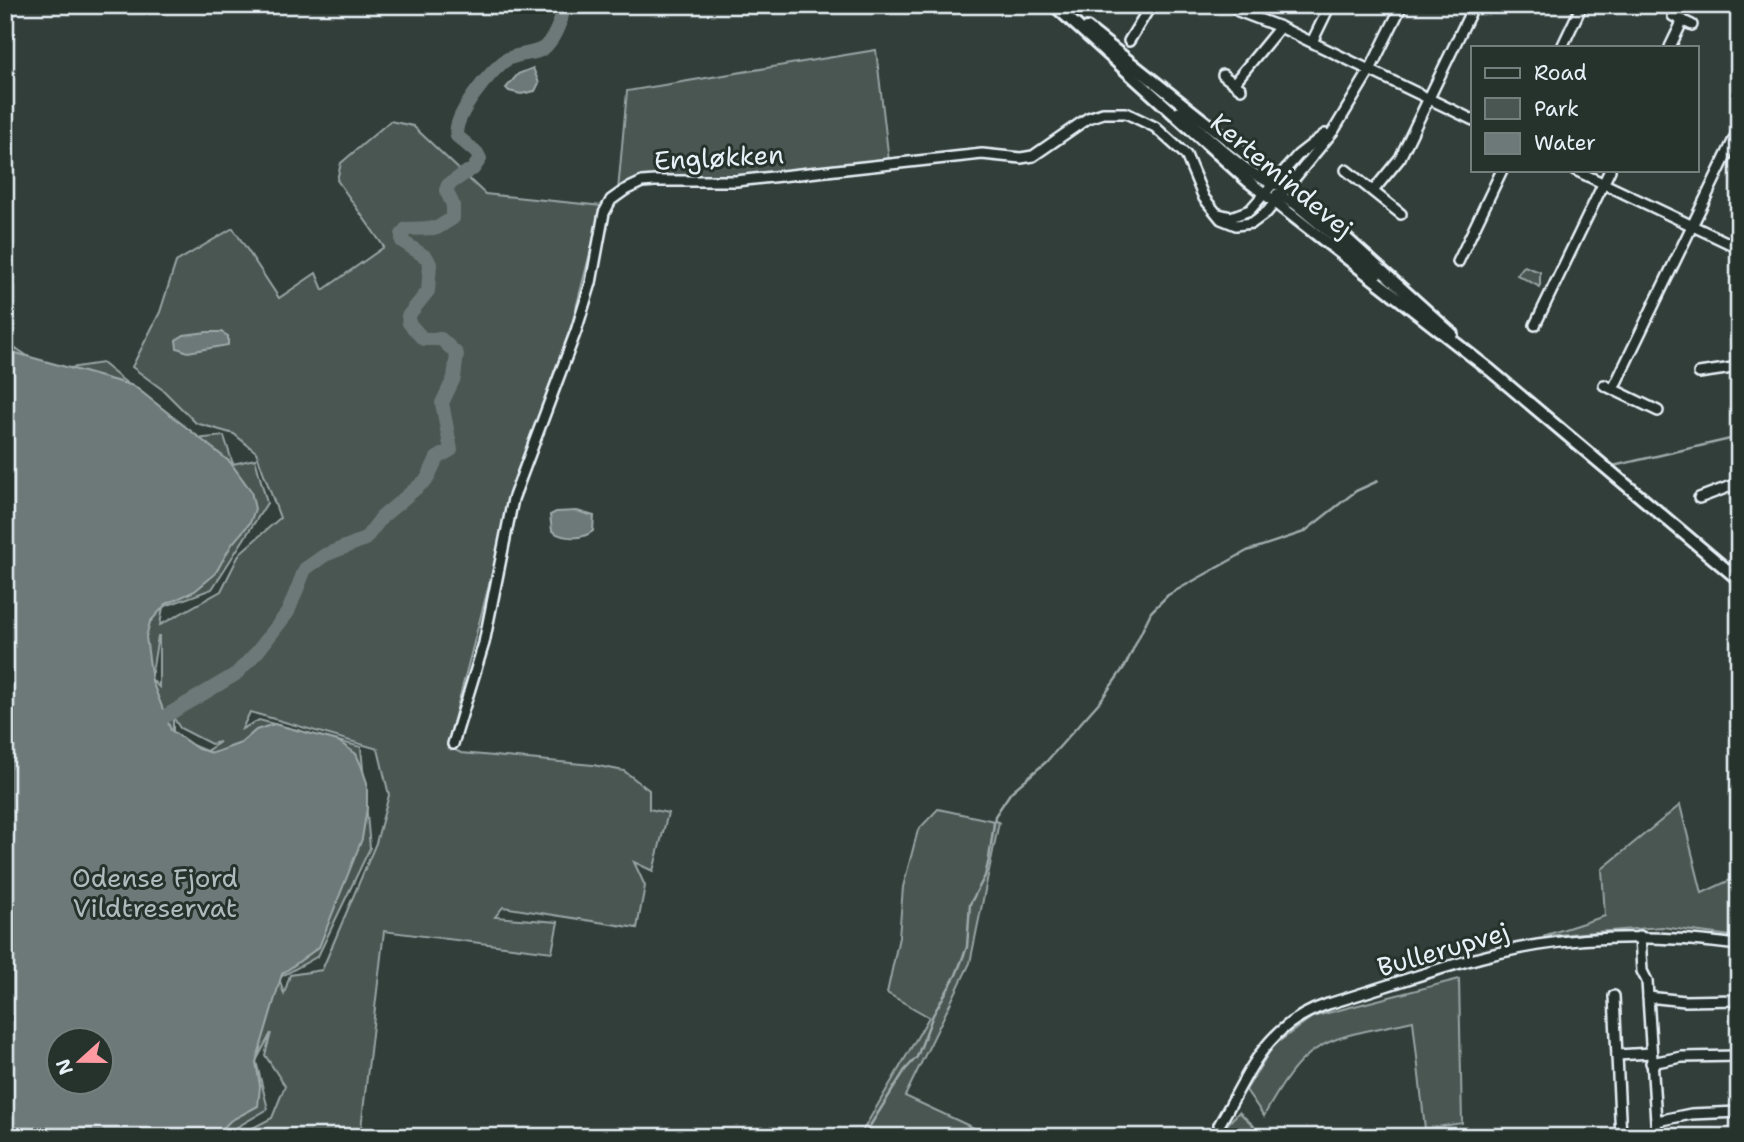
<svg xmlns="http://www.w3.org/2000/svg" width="1744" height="1142" font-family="'Shantell Sans',sans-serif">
<rect width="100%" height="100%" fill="#323e39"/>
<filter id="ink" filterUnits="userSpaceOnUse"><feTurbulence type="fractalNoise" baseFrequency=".0143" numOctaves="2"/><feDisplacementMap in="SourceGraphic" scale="14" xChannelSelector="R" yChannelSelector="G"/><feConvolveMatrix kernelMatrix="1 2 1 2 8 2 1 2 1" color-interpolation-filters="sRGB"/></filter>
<g filter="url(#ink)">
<g fill="#495651" stroke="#98a4a4" stroke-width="2" fill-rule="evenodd">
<path d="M 876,50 L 889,161 C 843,166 796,175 750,178 C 705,181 657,165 618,191 L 627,91 Z"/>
<path d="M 390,121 L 413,126 L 485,194 L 602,206 L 572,324 L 507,501 L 510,504 L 447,746 L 461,753 L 593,765 L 624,771 L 649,790 L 649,809 L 668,813 L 653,871 L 634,862 L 645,886 L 637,928 L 503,907 L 495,917 L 558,922 L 552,952 L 384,931 L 360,1137 L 235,1137 L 272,1118 L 285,1086 L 265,1055 L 271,1033 L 256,1061 L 268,1109 L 220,1137 L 5,1137 L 5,349 L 17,349 L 50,371 L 102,363 L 195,439 L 224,436 L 233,464 L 255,459 L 267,503 L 212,589 L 163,607 L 160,625 L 221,591 L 240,553 L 280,518 L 256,452 L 234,434 L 196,423 L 163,390 L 132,367 L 160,312 L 176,262 L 233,228 L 279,298 L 316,273 L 323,290 L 384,247 L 337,180 L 341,163 ZM 158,636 L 159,636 L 159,687 L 151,679 ZM 250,712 L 378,749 L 389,795 L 376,843 L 322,970 L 290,975 L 284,994 L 279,978 L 318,956 L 370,848 L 361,747 L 259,720 L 242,729 ZM 173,717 L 180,728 L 211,744 L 220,742 L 206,751 L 173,737 ZM 60,1040 L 102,1040 L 102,1082 L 60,1082 Z"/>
<path d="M 1524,266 L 1540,272 L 1540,287 L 1517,275 Z"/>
<path d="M 1680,805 L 1702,893 L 1739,876 L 1739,937 L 1662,927 L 1543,936 L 1605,916 L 1602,869 Z"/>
<path d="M 938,809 L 999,822 L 970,963 L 905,1096 L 993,1137 L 859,1137 L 929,1017 L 887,993 L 899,937 L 903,887 L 918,830 Z"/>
<path d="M 1459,979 L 1462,1123 L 1425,1129 L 1413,1021 C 1328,1040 1308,1034 1264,1116 L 1246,1090 L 1273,1046 L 1312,1017 Z"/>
<path d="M 1239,1112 L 1254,1126 L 1248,1137 L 1211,1137 L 1216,1131 L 1221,1131 Z"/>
</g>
<g fill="#6d7978" stroke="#9ea9ab" stroke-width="2" fill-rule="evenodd">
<path d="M 533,68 L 539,83 L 535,91 L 521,94 L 509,91 L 506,88 L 518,74 Z"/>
<path d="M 207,332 L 221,332 L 228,336 L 228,345 L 188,352 L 177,348 L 176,340 L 184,335 Z"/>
<path d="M 5,350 L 134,386 L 230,462 L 251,491 L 255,509 L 250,523 L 232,544 L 215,574 L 195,591 L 166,604 L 150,622 L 146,637 L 152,681 L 171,730 L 198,749 L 213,753 L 241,743 L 256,730 L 274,724 L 338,741 L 356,754 L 361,765 L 367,783 L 367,808 L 362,839 L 319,947 L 282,974 L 256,1062 L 260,1086 L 258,1106 L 230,1121 L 215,1137 L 5,1137 ZM 102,1040 L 102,1082 L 60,1082 L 60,1040 Z"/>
<path d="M 577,511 L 594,516 L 593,531 C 582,540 563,539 552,531 L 550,515 L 556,512 Z"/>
</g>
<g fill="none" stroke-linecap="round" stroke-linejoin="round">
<g stroke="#9ea9ab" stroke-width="2.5">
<path d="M 1613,466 L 1739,437"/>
<path d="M 863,1137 L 905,1070 L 917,1057 L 933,1015 L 956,975 L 967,947 L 970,904 L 985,876 L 989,859 L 995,816 L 1011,792 L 1046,762 L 1101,700 L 1125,666 L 1151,612 L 1168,595 L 1247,551 L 1304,532 L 1356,491 L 1378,481"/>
</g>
<g stroke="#6d7978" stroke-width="14">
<path d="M 473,169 L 480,159 L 477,153 L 457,136 C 451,118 491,70 506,60 C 518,52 538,56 547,45 C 557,34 561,19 565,5"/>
<path d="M 164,717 L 236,674 L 258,651 L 288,612 L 305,569 L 325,555 L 365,539 L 382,517 L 427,479 L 437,458 L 451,450 L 442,403 L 454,378 L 457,354 L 441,339 L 423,339 L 409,323 L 408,316 L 428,291 L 430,264 L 427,258 L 402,241 L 402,235 L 406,229 L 437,228 L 453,218 L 453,205 L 446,190 L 448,185 L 467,172"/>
</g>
<defs>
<g id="minor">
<path d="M 1238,11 L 1280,27 L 1473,120"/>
<path d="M 1673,16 L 1692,25"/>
<path d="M 1129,41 L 1151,5"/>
<path d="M 1312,42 L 1330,5"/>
<path d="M 1562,47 L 1582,5"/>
<path d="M 1670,47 L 1683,20"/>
<path d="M 1223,75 L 1241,89"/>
<path d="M 1234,83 L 1280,27"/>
<path d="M 1179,112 C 1209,135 1248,181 1286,187"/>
<path d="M 1346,170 L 1401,214"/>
<path d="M 1575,170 L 1739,248"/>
<path d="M 1373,191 L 1400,158 L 1474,5"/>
<path d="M 1277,194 L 1295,204 L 1378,273"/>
<path d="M 1219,214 L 1231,217 L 1250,210 L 1298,155 L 1325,134"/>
<path d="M 1458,262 L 1502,170"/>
<path d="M 1535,325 L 1610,170"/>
<path d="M 1699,373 L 1739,367"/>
<path d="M 1604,385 L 1658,411"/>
<path d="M 1613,389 L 1739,129"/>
<path d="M 1699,498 L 1739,483"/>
<path d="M 453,744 L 484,643 L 513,499 L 576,331 L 591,283 L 604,213 L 611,200 L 625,190 L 642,182 L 655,181 L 736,181 L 982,154 L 1021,158 L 1033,156 L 1088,118 L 1103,113 L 1126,113 L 1155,127 L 1186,155 L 1204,198 L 1221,219 L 1236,225 L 1252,223 L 1267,212 L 1334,130 L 1370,70 L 1402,5"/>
<path d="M 1640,936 L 1642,971 L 1647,981 L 1657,1137"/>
<path d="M 1614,996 L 1621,1137"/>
<path d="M 1648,997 L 1685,1001 L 1738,1000"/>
<path d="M 1617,1055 L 1651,1053"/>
<path d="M 1651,1063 L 1682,1057 L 1739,1056"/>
<path d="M 1657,1121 L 1691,1114 L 1739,1112"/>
<path d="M 1219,1125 C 1251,1071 1263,1026 1328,1004 C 1395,984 1470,956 1538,945 C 1606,934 1671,936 1739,945"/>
</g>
<g id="major">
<path d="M 1054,5 L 1248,181 L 1490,370 L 1739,580"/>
<path d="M 1087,28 L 1306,202 L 1452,334"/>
</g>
</defs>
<use href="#minor" stroke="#e8f1f8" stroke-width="14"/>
<use href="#major" stroke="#e8f1f8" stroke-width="16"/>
<use href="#minor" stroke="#26332d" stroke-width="9"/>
<use href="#major" stroke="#26332d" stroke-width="10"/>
</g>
</g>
<g text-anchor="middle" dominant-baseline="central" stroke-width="6" stroke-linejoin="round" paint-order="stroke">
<g font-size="26" fill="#e8f1f8" stroke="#26332d">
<text transform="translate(719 157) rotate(-3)">Engløkken</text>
<text transform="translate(1282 175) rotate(40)">Kertemindevej</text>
<text transform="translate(1443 949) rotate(-16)">Bullerupvej</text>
</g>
<g font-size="26" fill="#b0bbbe" stroke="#26332d">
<text x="155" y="877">Odense Fjord<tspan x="155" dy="30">Vildtreservat</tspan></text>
</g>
</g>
<rect width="1744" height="1142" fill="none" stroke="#26332d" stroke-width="28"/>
<rect x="14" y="14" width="1716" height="1114" fill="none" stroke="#e8f1f8" stroke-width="2.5" filter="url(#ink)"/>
<rect x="1471" y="46" width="228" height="126" fill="#26332d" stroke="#747f7e" stroke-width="2"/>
<rect x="1485" y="68" width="35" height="10" fill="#26332d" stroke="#747f7e" stroke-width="2"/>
<text x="1534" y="80" font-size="21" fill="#e8f1f8">Road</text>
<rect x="1485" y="98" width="35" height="21" fill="#495651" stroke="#747f7e" stroke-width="2"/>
<text x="1534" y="116" font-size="21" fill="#e8f1f8">Park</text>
<rect x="1485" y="133" width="35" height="21" fill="#6d7978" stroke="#747f7e" stroke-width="2"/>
<text x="1534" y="150" font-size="21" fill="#e8f1f8">Water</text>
<g transform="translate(80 1061) rotate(249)"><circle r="33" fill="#26332d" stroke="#747f7e" stroke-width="2"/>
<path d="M0-5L12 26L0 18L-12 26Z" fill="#ff9aa2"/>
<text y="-10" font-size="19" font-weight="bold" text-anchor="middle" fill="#e8f1f8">N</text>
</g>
</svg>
